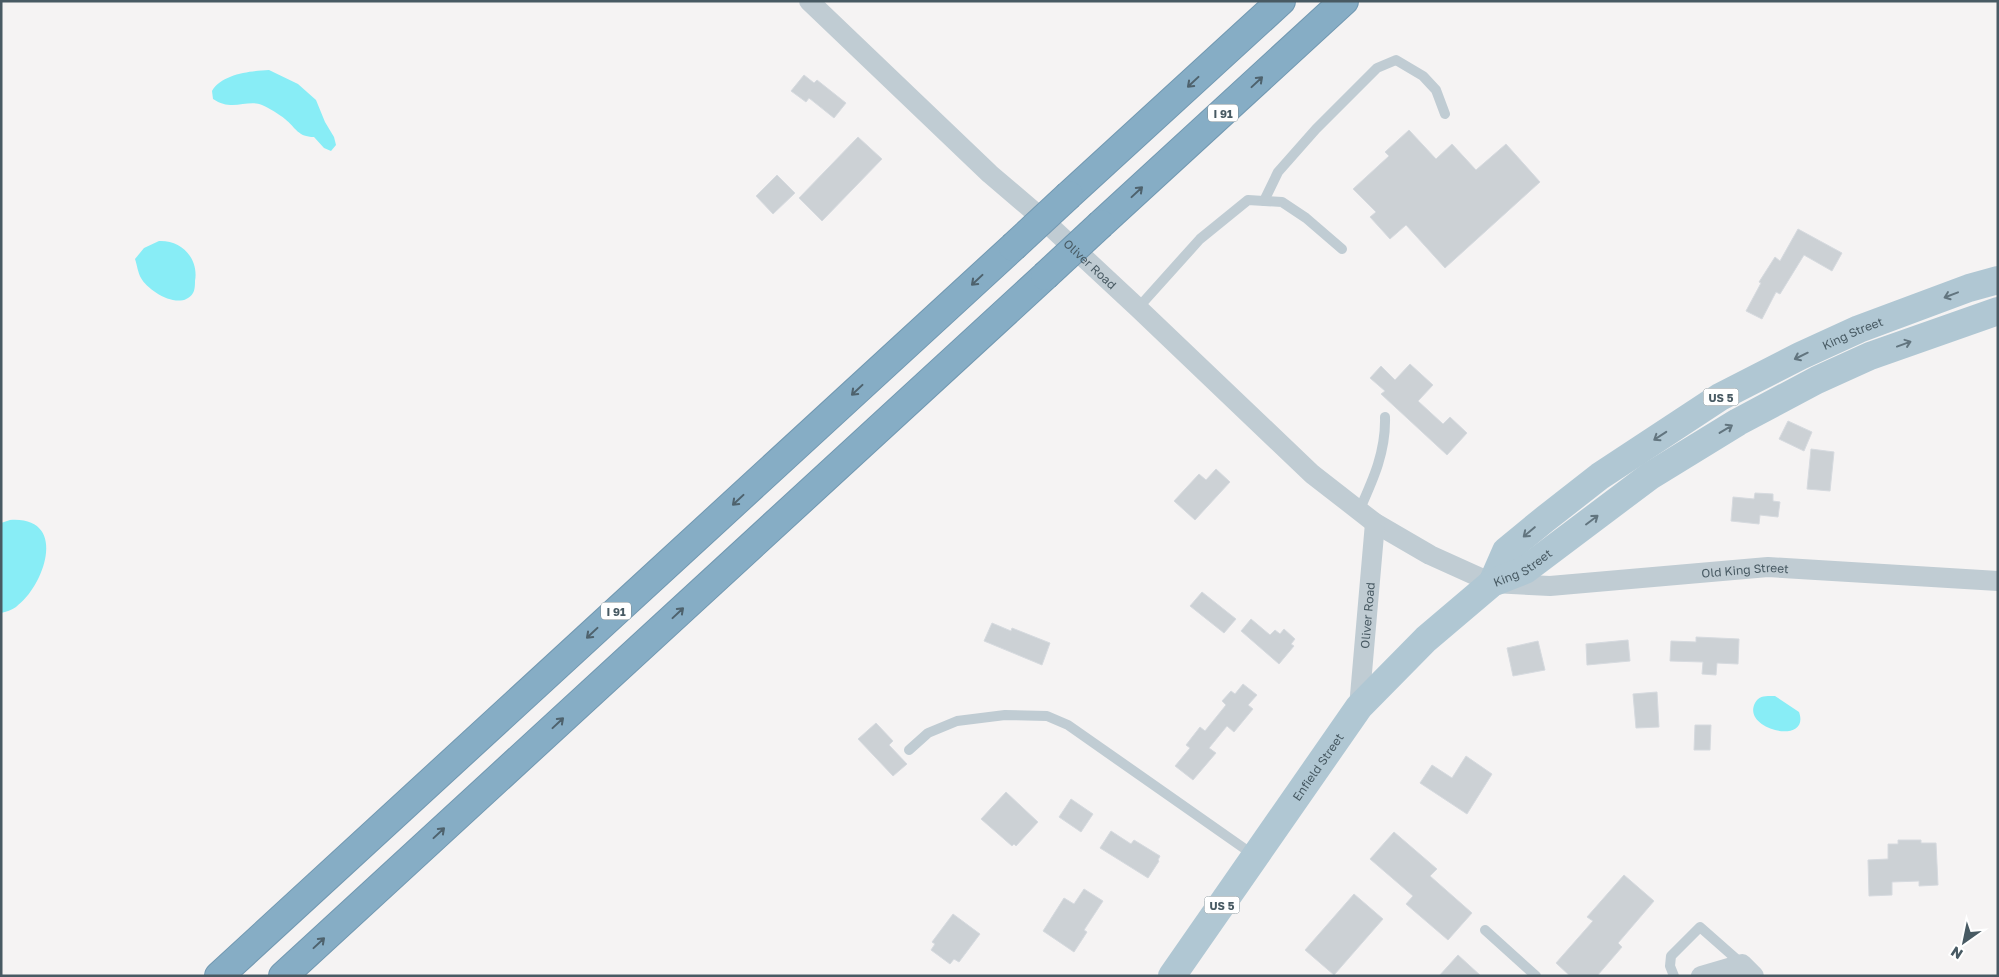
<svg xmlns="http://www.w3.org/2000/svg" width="1999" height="977" font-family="'Golos Text',sans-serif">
<rect width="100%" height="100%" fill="#f5f3f3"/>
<g fill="#88edf6">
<path d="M 269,70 L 298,84 L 316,100 L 325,122 L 334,137 L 336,145 L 331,151 L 324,148 L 314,137 C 298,137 296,128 285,119 C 279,114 269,108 262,105 C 247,99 232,112 213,99 L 212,91 C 222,74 250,71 269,70 Z"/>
<path d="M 159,241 C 182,240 199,259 195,281 C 195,284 195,290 193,293 C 181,312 148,291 141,278 C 138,273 137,265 135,259 L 144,248 Z"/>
<path d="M 10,520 C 69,516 45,586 16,607 C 12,610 6,612 1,613 L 1,523 Z"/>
<path d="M 1775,696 L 1799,712 C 1811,746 1741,730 1755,703 C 1759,695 1767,696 1775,696 Z"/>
</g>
<g fill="#ccd1d5" stroke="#d6dadf">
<path d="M 804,75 L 814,83 L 817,80 L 846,103 L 834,118 L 809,98 L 806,102 L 791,91 Z"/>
<path d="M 1409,130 L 1436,159 L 1452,144 L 1476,170 L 1506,144 L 1540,182 L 1445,268 L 1406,225 L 1390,239 L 1370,217 L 1376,212 L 1353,189 L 1389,156 L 1385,152 Z"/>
<path d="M 858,137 L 882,159 L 822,221 L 799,198 Z"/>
<path d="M 777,175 L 795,193 L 773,214 L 756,196 Z"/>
<path d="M 1798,229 L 1842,253 L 1832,271 L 1804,255 L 1780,294 L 1776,292 L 1762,319 L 1746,311 L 1761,283 L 1759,282 L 1775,257 L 1780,261 Z"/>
<path d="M 1410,364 L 1433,385 L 1418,401 L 1443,424 L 1450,417 L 1467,433 L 1447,455 L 1381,394 L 1385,391 L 1370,378 L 1381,366 L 1395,380 Z"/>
<path d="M 1788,421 L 1812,432 L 1804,451 L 1779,439 Z"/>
<path d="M 1811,449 L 1834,452 L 1830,491 L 1807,489 Z"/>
<path d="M 1216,469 L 1230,482 L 1195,520 L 1174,501 L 1199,474 L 1206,480 Z"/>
<path d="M 1755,493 L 1773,494 L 1773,501 L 1780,502 L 1778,517 L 1760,515 L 1759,524 L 1731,521 L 1733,497 L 1754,499 Z"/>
<path d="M 1202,592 L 1236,619 L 1224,633 L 1190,606 Z"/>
<path d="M 1251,619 L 1270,635 L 1275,630 L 1280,634 L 1284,629 L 1295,639 L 1291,644 L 1294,646 L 1279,664 L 1241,631 Z"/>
<path d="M 992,623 L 1011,631 L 1012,628 L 1050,643 L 1042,665 L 984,641 Z"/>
<path d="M 1696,637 L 1739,639 L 1738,664 L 1717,663 L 1716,675 L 1702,674 L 1703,662 L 1670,661 L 1671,641 L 1696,642 Z"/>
<path d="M 1628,640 L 1630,661 L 1587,665 L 1586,644 Z"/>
<path d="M 1538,641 L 1545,670 L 1513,676 L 1507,648 Z"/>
<path d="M 1243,684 L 1257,695 L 1248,705 L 1253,709 L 1234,732 L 1227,726 L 1209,748 L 1216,753 L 1193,780 L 1175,766 L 1190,748 L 1186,745 L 1200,727 L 1205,731 L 1226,705 L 1222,701 L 1231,691 L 1235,694 Z"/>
<path d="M 1657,692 L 1659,727 L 1636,728 L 1633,694 Z"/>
<path d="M 876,723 L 893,741 L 889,745 L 907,764 L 893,776 L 858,739 Z"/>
<path d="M 1695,725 L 1711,725 L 1710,750 L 1694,750 Z"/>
<path d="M 1466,756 L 1492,774 L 1467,814 L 1420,783 L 1432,765 L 1452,778 Z"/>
<path d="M 1006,792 L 1038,822 L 1016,846 L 1014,844 L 1012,846 L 981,819 Z"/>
<path d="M 1071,799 L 1093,814 L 1081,832 L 1059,817 Z"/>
<path d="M 1111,831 L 1131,844 L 1134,840 L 1160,856 L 1158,860 L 1159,861 L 1148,878 L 1100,848 Z"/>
<path d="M 1394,832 L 1437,869 L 1430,876 L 1472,913 L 1448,940 L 1406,904 L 1413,896 L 1370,859 Z"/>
<path d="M 1898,840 L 1921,840 L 1921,843 L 1936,843 L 1938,885 L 1919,886 L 1919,881 L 1892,882 L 1892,895 L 1869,896 L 1868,860 L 1888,859 L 1888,844 L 1898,844 Z"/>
<path d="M 1624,875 L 1654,901 L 1618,943 L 1622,947 L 1597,976 L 1570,976 L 1556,963 L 1593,921 L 1587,917 Z"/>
<path d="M 1084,889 L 1103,901 L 1084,930 L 1087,932 L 1074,952 L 1043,931 L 1064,898 L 1074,904 Z"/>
<path d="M 1354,894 L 1383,919 L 1334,975 L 1305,950 Z"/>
<path d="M 953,914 L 980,934 L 959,962 L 954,959 L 950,964 L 931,950 L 935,944 L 932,942 Z"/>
<path d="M 1458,955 L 1481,976 L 1439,976 Z"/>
</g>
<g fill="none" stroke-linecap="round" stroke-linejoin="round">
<defs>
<g id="highway">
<path d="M 1069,195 L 1281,1"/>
<path d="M 1101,224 L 1344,1"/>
<path d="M 219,976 L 1013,247"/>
<path d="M 283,976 L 1045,276"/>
</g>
</defs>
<use href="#highway" stroke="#7198b1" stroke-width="30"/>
<g stroke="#c0ccd3" stroke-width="10">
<path d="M 1264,201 L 1278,172 L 1316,129 L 1377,68 L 1396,60 L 1423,76 L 1436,90 L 1445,114"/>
<path d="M 1138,308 L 1200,239 L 1248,200 L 1282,202 L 1306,218 L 1342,249"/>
<path d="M 1359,511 C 1373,480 1386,452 1385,417"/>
<path d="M 909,750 L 928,733 L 957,721 L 1005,715 L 1047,716 L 1068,725 L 1255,856"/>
<path d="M 1485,930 L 1536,976"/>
<path d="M 1674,976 L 1670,966 L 1671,956 L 1700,927 L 1742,964"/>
</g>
<g stroke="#c0ccd3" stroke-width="20">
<path id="s1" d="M 809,1 L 990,174 L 1037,214 L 1138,308 L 1312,474 L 1375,523 L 1430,555 L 1492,583 L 1550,586 L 1768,567 L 1998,581"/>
<path id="s2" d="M 1359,707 L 1375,523"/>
<path d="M 1701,976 L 1742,964 L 1754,976"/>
</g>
<g stroke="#b0c7d3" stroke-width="28">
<path id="s3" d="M 1492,583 L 1506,551 L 1545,519 L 1600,476 L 1720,397 L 1800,356 L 1859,329 L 1969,288 L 1998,280"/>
<path id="s4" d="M 1172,976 L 1359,707 L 1426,639 L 1492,583 L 1525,570 L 1650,476 L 1738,422 L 1817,380 L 1870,356 L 1998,311"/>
</g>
<use href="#highway" stroke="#86adc5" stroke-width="28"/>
<defs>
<g id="highway-bridge">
<path d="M 1013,247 L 1069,195"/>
<path d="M 1045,276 L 1101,224"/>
</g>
</defs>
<use href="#highway-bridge" stroke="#7198b1" stroke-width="30" stroke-linecap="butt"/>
<use href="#highway-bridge" stroke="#86adc5" stroke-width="28"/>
</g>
<defs><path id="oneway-shaft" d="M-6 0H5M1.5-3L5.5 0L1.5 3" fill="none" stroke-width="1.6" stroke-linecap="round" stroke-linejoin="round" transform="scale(1.25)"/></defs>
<g stroke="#4e626d">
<use href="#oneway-shaft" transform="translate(1193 82) rotate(137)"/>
<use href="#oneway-shaft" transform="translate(1257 82) rotate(-43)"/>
<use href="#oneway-shaft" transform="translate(1137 192) rotate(-43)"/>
<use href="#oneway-shaft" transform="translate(977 280) rotate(137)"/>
<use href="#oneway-shaft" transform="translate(857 390) rotate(137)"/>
<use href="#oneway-shaft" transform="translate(738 500) rotate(137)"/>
<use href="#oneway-shaft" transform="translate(678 613) rotate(-43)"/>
<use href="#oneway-shaft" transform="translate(592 633) rotate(137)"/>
<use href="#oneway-shaft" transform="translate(558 723) rotate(-43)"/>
<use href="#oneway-shaft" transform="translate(439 833) rotate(-43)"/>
<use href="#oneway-shaft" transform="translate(319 943) rotate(-43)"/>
</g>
<g stroke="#62757f">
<use href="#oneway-shaft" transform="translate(1951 295) rotate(159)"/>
<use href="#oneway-shaft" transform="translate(1904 344) rotate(-20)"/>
<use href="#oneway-shaft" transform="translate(1801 356) rotate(154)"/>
<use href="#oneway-shaft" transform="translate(1726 429) rotate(-31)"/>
<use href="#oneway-shaft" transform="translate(1660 436) rotate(147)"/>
<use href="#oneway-shaft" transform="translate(1592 520) rotate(-37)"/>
<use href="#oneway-shaft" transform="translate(1529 532) rotate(140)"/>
</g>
<g text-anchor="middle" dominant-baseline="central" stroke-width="5" stroke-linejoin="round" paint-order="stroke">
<g fill="#fff" stroke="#7f8c92" stroke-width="1">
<rect x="1208" y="104.5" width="30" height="17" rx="4"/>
<rect x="1703.5" y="388.5" width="35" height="17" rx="4"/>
<rect x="601" y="602.5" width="30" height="17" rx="4"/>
<rect x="1204.5" y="896.5" width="35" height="17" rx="4"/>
</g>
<g font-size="11" font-weight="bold" fill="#485a63">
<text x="1223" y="113">I 91</text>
<text x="1721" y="397">US 5</text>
<text x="616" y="611">I 91</text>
<text x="1222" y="905">US 5</text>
</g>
<g font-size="12" fill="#485a63" stroke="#fff">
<text stroke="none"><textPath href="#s1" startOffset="385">Oliver Road</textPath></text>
<text stroke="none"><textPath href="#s3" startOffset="446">King Street</textPath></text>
<text stroke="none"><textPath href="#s4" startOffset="544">King Street</textPath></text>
<text stroke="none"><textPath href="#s1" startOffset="1156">Old King Street</textPath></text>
<text stroke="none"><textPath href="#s2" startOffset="92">Oliver Road</textPath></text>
<text stroke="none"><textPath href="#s4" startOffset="255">Enfield Street</textPath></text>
</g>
</g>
<rect width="1999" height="977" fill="none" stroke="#485a63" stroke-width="5"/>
<g transform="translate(1964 942) rotate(213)" stroke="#ffffff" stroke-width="4" paint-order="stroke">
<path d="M0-4L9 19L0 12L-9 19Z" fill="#485a63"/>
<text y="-8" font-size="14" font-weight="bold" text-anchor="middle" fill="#485a63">N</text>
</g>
</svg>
